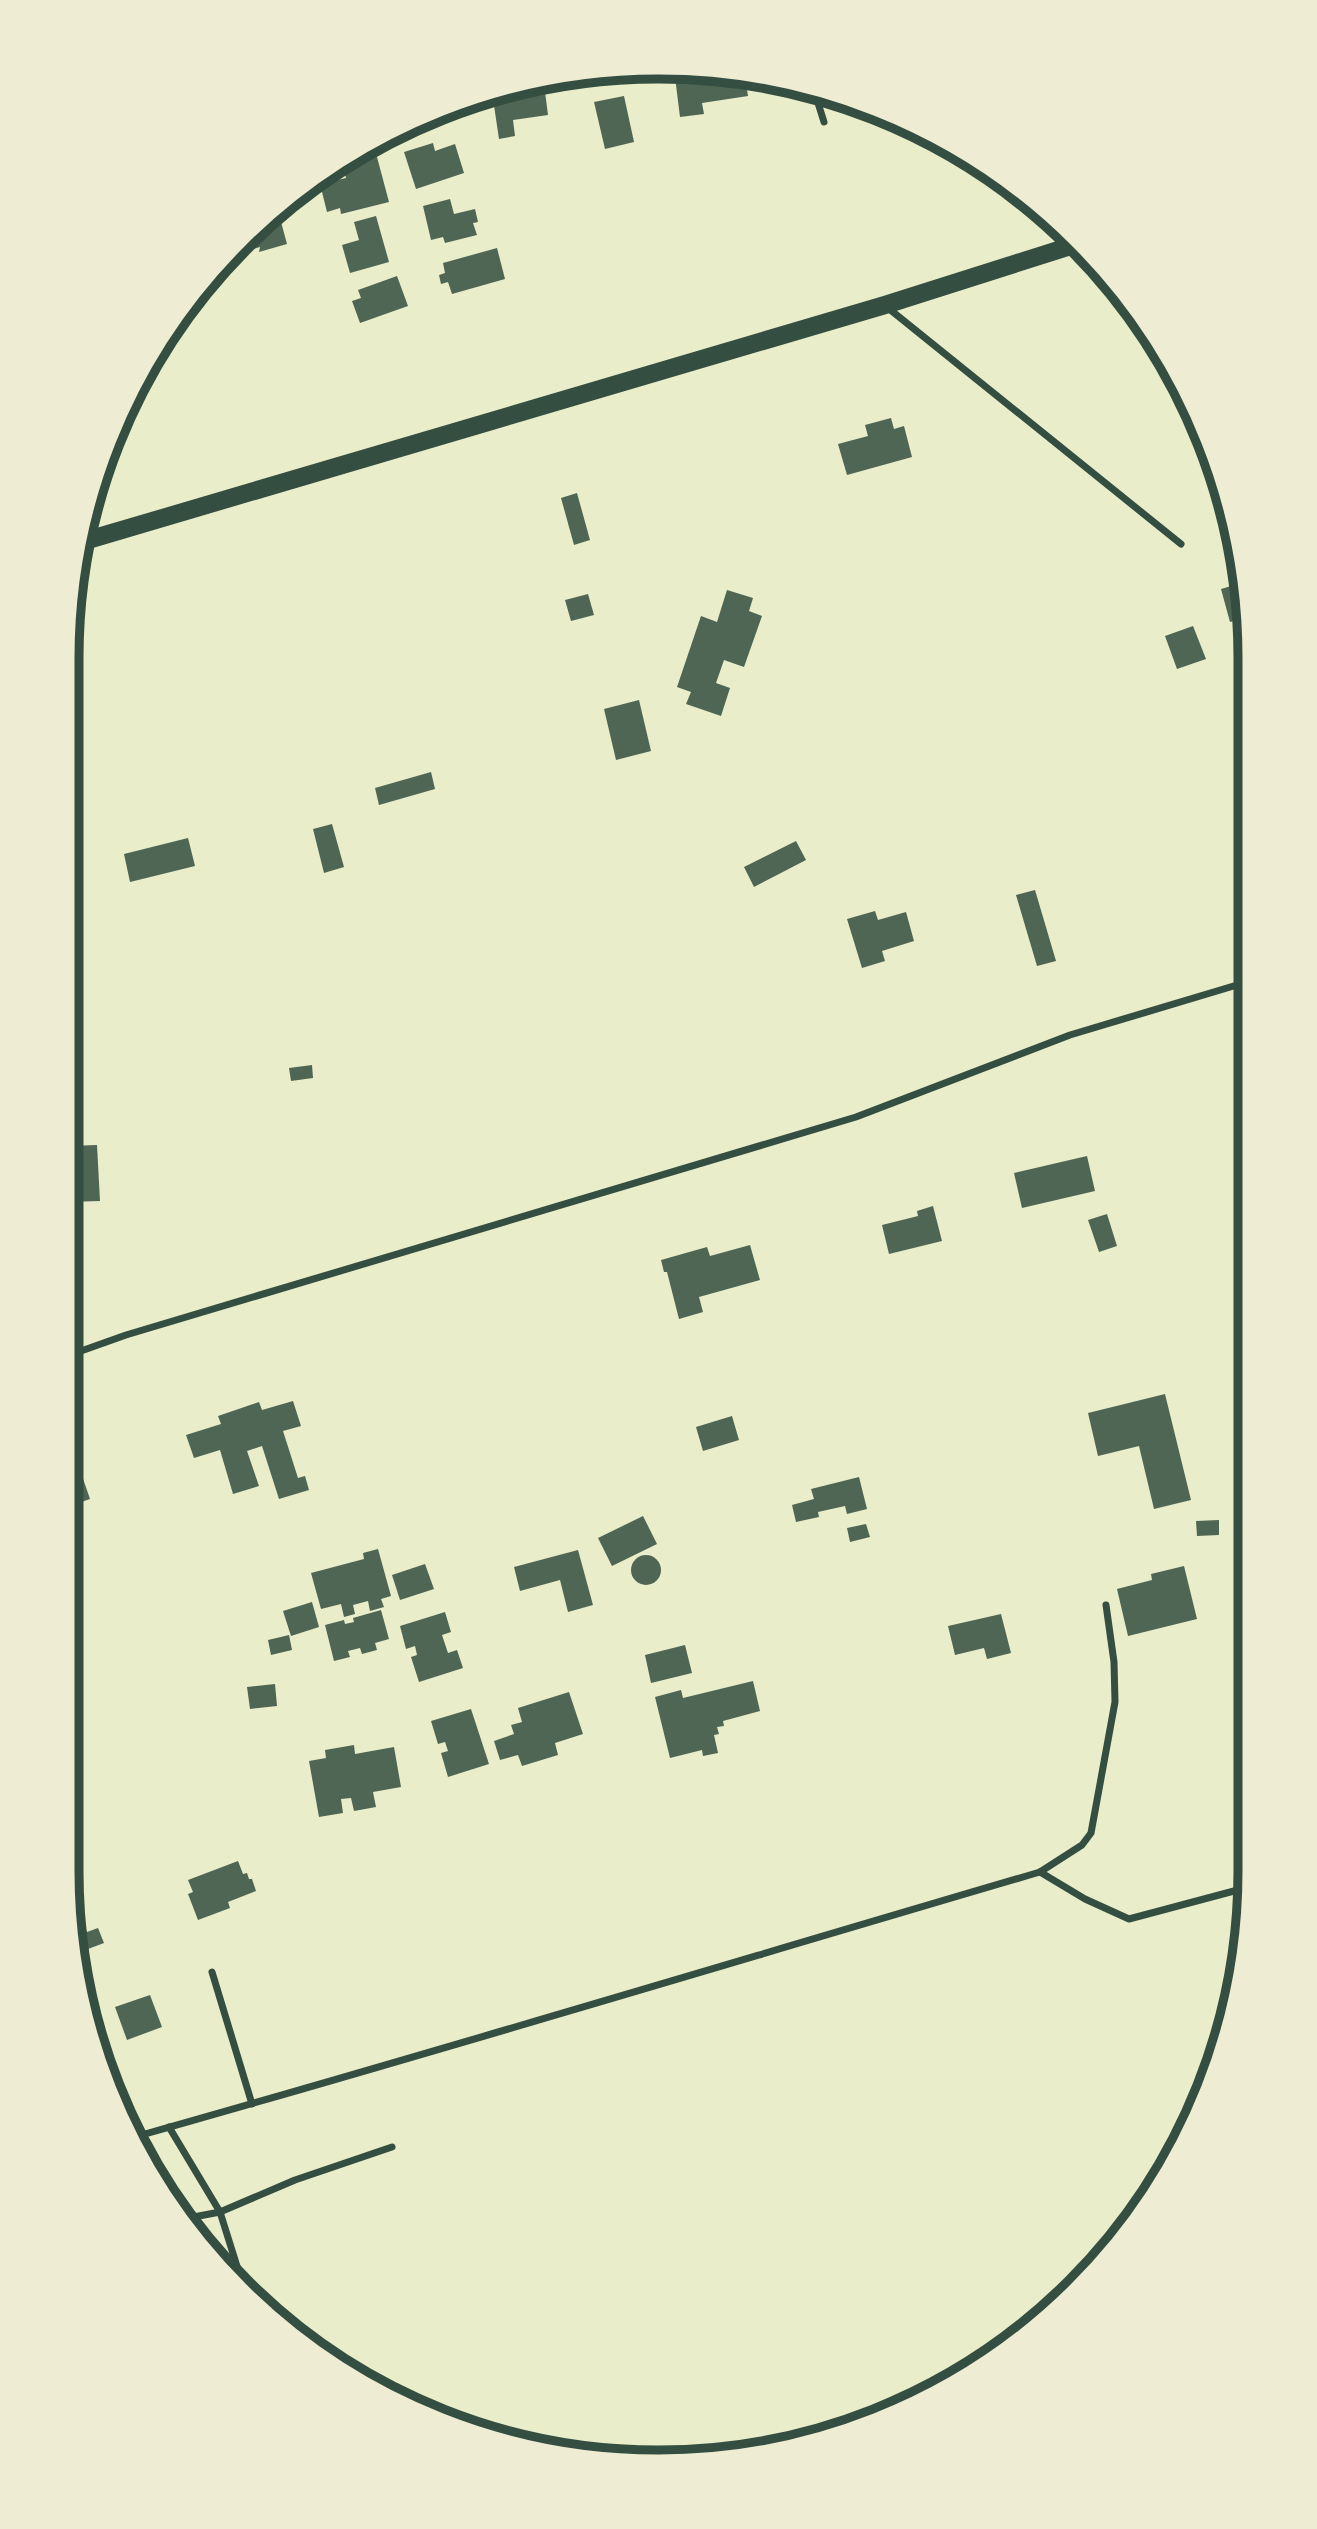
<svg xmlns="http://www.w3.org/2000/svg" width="1317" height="2529" font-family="'Fira Sans',sans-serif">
<rect width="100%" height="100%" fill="#e9edc9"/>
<g fill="#4f6655">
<path d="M 697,68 L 768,79 L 768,80 L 746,83 L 748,96 L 702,103 L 704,114 L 680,117 L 674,69 Z"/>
<path d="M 544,84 L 548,115 L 513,120 L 515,136 L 499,139 L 492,92 Z"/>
<path d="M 624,96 L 634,142 L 605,149 L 594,102 Z"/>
<path d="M 447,107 L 449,114 L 436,117 L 438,124 L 404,132 L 403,128 Z"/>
<path d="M 433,143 L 435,151 L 455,144 L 464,173 L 416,189 L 404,152 Z"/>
<path d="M 377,157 L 389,202 L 341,214 L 340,208 L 327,212 L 320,184 L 346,178 L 343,166 Z"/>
<path d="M 450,199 L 454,214 L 475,209 L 478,222 L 473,223 L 477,235 L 445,243 L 443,237 L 431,240 L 423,206 Z"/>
<path d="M 277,207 L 287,244 L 259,252 L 260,247 L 229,256 L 268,214 Z"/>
<path d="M 376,216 L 389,262 L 350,273 L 342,245 L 359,240 L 354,222 Z"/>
<path d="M 497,248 L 505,279 L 452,294 L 448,282 L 441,284 L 439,275 L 445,273 L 443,263 Z"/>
<path d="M 397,276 L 408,306 L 360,323 L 352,301 L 361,298 L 358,290 Z"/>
<path d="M 891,418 L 894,429 L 904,426 L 912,457 L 847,475 L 838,444 L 868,436 L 865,425 Z"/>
<path d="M 577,493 L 590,540 L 574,545 L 561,498 Z"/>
<path d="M 1245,582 L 1245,618 L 1230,622 L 1221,589 Z"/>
<path d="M 727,590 L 753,598 L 749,611 L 762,616 L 744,667 L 724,660 L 716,683 L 730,688 L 721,716 L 686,704 L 691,692 L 677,687 L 701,616 L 717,622 Z"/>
<path d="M 588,594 L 594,615 L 571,621 L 565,600 Z"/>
<path d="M 1193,626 L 1206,659 L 1177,669 L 1165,636 Z"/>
<path d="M 639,700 L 651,751 L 616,760 L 604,709 Z"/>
<path d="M 431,772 L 435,789 L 379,805 L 375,788 Z"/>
<path d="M 332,824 L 344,867 L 324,873 L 313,829 Z"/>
<path d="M 188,838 L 195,866 L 130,882 L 124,854 Z"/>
<path d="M 796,841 L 806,860 L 754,887 L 744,867 Z"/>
<path d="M 1035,890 L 1056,961 L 1037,966 L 1016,895 Z"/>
<path d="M 875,911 L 878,920 L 906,912 L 914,941 L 882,951 L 885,961 L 862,968 L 847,919 Z"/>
<path d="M 312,1065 L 313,1078 L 291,1081 L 289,1068 Z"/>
<path d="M 97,1145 L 100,1201 L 67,1202 L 67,1146 Z"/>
<path d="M 1087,1156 L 1095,1191 L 1022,1208 L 1014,1173 Z"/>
<path d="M 933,1206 L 942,1241 L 889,1254 L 882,1225 L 918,1216 L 917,1211 Z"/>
<path d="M 1107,1214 L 1117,1246 L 1099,1252 L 1088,1220 Z"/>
<path d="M 750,1245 L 760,1280 L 699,1297 L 703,1312 L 679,1319 L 667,1272 L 664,1272 L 661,1260 L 707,1247 L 710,1256 Z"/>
<path d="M 1165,1394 L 1191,1500 L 1154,1509 L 1139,1446 L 1098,1456 L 1088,1413 Z"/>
<path d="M 293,1401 L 301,1426 L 283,1431 L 298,1478 L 305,1476 L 309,1490 L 279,1499 L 262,1446 L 247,1451 L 259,1486 L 233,1494 L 220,1450 L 194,1458 L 186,1435 L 221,1424 L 218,1416 L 259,1402 L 262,1410 Z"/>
<path d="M 732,1416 L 739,1440 L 703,1451 L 696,1427 Z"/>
<path d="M 79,1467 L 90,1499 L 67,1507 L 67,1470 Z"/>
<path d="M 859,1477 L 867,1509 L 847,1514 L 845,1506 L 818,1512 L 819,1517 L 796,1522 L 792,1505 L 814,1499 L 811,1489 Z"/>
<path d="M 643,1516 L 657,1544 L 612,1566 L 598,1538 Z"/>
<path d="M 1219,1520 L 1219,1535 L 1197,1536 L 1196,1521 Z"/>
<path d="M 866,1524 L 870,1537 L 850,1542 L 847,1528 Z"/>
<path d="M 378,1549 L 391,1596 L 381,1599 L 384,1607 L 370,1611 L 368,1601 L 353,1605 L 355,1614 L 344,1617 L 341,1604 L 321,1609 L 311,1573 L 364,1559 L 363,1553 Z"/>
<path d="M 578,1550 L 593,1605 L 568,1612 L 560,1580 L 520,1591 L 514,1567 Z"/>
<circle cx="646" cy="1570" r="15"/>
<path d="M 425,1564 L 434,1589 L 400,1600 L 392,1575 Z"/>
<path d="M 1184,1566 L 1197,1619 L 1128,1636 L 1117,1589 L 1152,1580 L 1151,1574 Z"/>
<path d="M 312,1602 L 319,1627 L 291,1636 L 283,1611 Z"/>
<path d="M 79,1610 L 83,1623 L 67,1628 L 67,1613 Z"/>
<path d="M 381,1610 L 389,1639 L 375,1643 L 377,1650 L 362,1654 L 360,1648 L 348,1651 L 350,1657 L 334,1661 L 325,1625 L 344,1620 L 345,1624 L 354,1622 L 353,1618 Z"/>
<path d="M 445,1612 L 451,1632 L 442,1635 L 448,1653 L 457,1650 L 463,1668 L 419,1682 L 411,1657 L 417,1655 L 415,1646 L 406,1649 L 400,1626 Z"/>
<path d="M 1001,1614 L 1011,1653 L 987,1659 L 984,1648 L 955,1655 L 948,1626 Z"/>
<path d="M 289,1635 L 292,1650 L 271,1655 L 268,1640 Z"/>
<path d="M 685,1645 L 692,1673 L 651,1683 L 645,1655 Z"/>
<path d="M 753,1681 L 760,1711 L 723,1721 L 724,1726 L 717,1727 L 719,1734 L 714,1735 L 718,1753 L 703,1756 L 702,1750 L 670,1758 L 655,1697 L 681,1690 L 683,1698 Z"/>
<path d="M 275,1684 L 277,1706 L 250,1709 L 247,1687 Z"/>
<path d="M 569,1692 L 583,1734 L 555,1743 L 558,1755 L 522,1766 L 518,1755 L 500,1760 L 494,1741 L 514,1734 L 511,1725 L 522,1722 L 518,1708 Z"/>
<path d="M 471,1709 L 489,1764 L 448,1777 L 441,1753 L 448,1751 L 445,1742 L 438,1744 L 431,1721 Z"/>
<path d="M 354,1745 L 355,1754 L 394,1747 L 401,1787 L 373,1792 L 376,1807 L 354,1811 L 351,1798 L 341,1799 L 343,1813 L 319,1817 L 309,1761 L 326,1758 L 325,1750 Z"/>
<path d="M 238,1861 L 243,1874 L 247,1873 L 249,1879 L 252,1879 L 256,1891 L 228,1902 L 230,1908 L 198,1920 L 188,1894 L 193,1892 L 188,1880 Z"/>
<path d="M 78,1908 L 87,1932 L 98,1928 L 104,1943 L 80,1952 L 73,1911 Z"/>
<path d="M 150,1995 L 162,2027 L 127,2040 L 115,2007 Z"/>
</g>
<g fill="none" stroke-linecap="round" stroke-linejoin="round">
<g stroke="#344e41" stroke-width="7">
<path d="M 813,87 L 824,122"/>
<path d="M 888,308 L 1181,544"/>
<path d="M 67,1356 L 126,1335 L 856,1117 L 1070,1035 L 1247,982"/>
<path d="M 1040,1872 L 1085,1899 L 1129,1919 L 1249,1887"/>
<path d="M 212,1972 L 252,2104"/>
<path d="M 169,2127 L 220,2212 L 241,2279"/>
<path d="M 138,2136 C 440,2051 740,1960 1040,1872 L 1082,1845 L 1091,1833 L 1115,1702 L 1114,1662 L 1106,1605"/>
<path d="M 183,2219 L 220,2212 L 295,2180 L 392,2147"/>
</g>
<path stroke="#344e41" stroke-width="18" d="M 81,542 L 885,305 L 1077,244"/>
</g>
<path d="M0 0H1317V2529H0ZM658 79H659A579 579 0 0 1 1238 658V1871A579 579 0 0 1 659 2450H658A579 579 0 0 1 79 1871V658A579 579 0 0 1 658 79Z" fill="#eeecd3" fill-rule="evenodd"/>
<path fill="none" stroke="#344e41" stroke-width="9" d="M658 79H659A579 579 0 0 1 1238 658V1871A579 579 0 0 1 659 2450H658A579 579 0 0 1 79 1871V658A579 579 0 0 1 658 79Z"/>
</svg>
